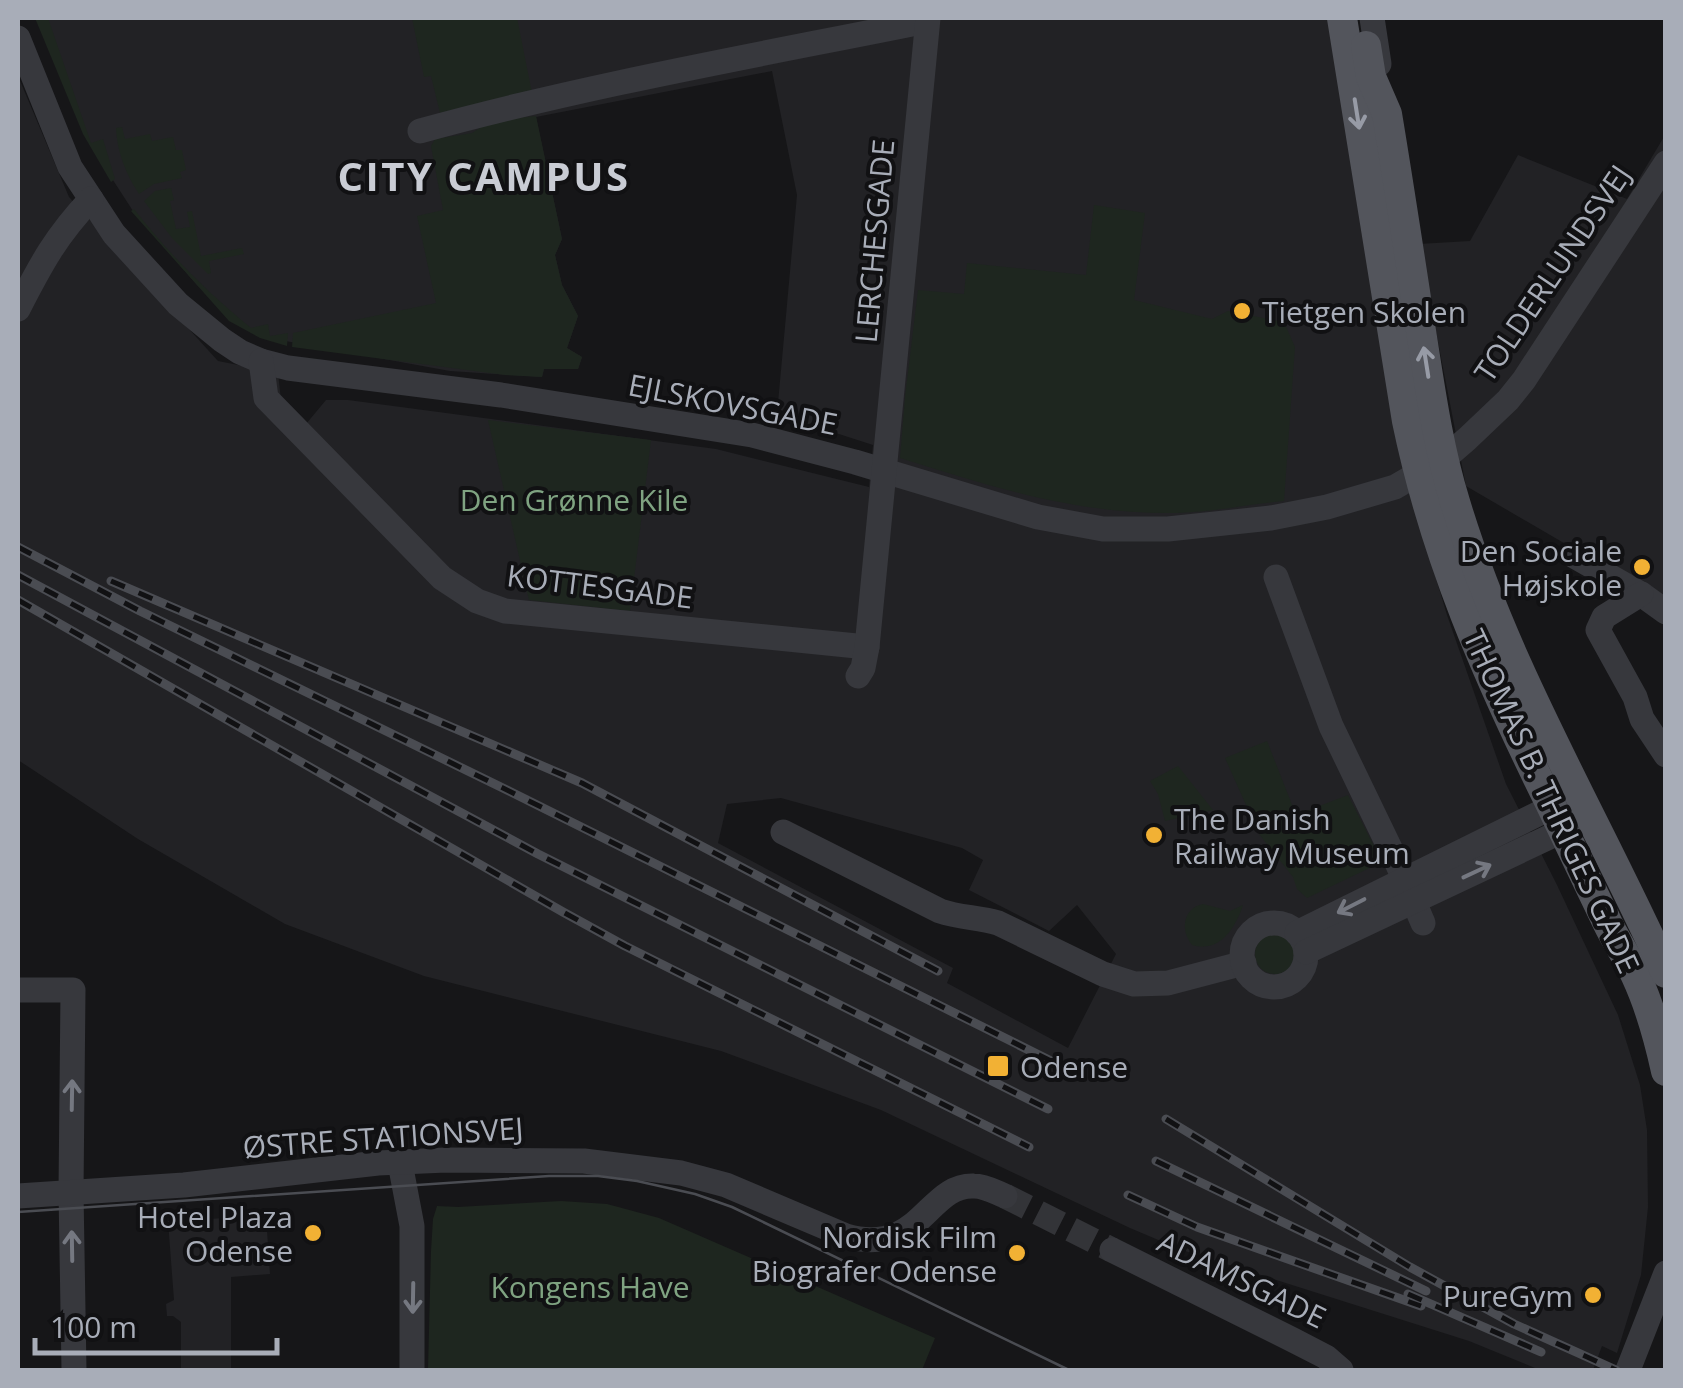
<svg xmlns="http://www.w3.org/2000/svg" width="1683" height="1388" font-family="'Open Sans',sans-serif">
<rect width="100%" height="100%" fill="#161618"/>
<g fill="#222225" fill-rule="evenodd">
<path d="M 39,18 L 1329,18 L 1401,461 L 1447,615 L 1506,784 L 1557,885 L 1618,1015 L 1640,1085 L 1647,1130 L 1648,1207 L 1641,1275 L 1617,1353 L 1602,1346 L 1593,1370 L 1540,1370 L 1469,1341 L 1182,1250 L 1130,1228 L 881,1110 L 721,1051 L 424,976 L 285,924 L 138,839 L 18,760 L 18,76 L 69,197 L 218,361 L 278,373 L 281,400 L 306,424 L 326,400 L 348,400 L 716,449 L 869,487 L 873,445 L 777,414 L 797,195 L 772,71 L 536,117 L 562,239 L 555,255 L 562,285 L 578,316 L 567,348 L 582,357 L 578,369 L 544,369 L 542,377 L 450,371 L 258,336 L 197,285 L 133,211 L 89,143 ZM 781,798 L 962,848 L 983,860 L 969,890 L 1049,931 L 1077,905 L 1116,954 L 1068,1048 L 947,983 L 953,968 L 718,843 L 727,804 Z"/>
<path d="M 1665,135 L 1665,602 L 1466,486 L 1419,244 L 1470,241 L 1518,155 L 1627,199 Z"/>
<path d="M 266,1216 L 270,1274 L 231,1277 L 231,1370 L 181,1370 L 181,1322 L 173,1316 L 167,1316 L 166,1304 L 174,1300 L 168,1221 Z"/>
</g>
<g fill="#1e261f">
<path d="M 35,18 L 48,18 L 91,143 L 103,139 L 115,179 L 111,182 L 83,134 Z"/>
<path d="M 412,18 L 517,18 L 532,93 L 440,113 L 431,76 L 424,77 Z"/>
<path d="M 536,116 L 562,239 L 555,255 L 562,285 L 578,316 L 567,348 L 582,357 L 578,369 L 544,369 L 542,377 L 505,375 L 292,347 L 293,333 L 436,303 L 417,216 L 443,210 L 431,146 L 435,139 L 472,133 L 490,121 Z"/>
<path d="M 122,127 L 125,139 L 150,134 L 152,141 L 173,137 L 176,150 L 182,150 L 186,170 L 180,172 L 182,178 L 154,184 L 139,194 C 126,174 117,152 116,128 Z"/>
<path d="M 171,188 L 174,200 L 170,201 L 176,229 L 190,227 L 187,212 L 192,211 L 201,256 L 242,248 L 244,254 L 209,261 L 211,273 L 208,274 L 172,238 L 144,201 L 155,191 Z"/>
<path d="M 1094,205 L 1145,213 L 1134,300 L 1212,319 L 1228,311 L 1284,322 L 1295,347 L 1284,501 C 1249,504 1213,512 1177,513 C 1081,515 991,487 900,458 L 905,397 L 918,290 L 964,294 L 967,263 L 1086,275 Z"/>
<path d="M 134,209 C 169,254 207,292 251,328 L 268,324 L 270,336 L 288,333 L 287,346 L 260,338 L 229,321 L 131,211 Z"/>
<path d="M 488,420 L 651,440 L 630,611 L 529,600 Z"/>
<path d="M 1267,741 L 1296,815 L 1348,795 L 1382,862 L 1307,898 L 1297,889 L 1293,877 L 1259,834 L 1225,758 Z"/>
<path d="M 1178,766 L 1213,810 L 1165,821 L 1158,794 L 1150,781 Z"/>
<path d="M 1203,904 L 1230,911 L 1243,905 C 1235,929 1220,953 1192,945 C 1180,930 1183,908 1203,904 Z"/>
<circle cx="1275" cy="954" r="20"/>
<path d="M 561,1201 L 607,1204 L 659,1218 L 935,1338 L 922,1370 L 428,1370 L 431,1251 L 433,1219 L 437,1206 L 458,1207 Z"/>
</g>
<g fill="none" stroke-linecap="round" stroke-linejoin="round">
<path stroke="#333438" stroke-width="25" stroke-dasharray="25 12" stroke-linecap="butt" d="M 1005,1196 L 1112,1250"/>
<g stroke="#37383d" stroke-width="25">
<path d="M 1372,18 L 1379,64"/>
<path d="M 18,38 L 70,167 L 114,234 L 178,304 L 222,340 L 240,352 L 261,361 L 288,368 L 501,395 L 752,435 L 855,462 L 1038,517 L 1103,529 L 1168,529 L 1271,518 L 1327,507 L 1395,487 L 1445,458 L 1467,439 L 1508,400 L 1524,380 L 1666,163"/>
<path d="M 420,131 C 587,85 758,55 927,21"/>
<path d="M 18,309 C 41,264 56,236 91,199"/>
<path d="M 261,361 L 266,398 L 442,578 L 477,601 L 505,611 L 867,647"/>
<path d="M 1574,556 L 1641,594 L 1666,612"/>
<path d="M 1276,577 L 1331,726 L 1398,865 L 1423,923"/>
<path d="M 1641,594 L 1604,617 L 1598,630 L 1635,697 L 1642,719 L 1666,755"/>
<path d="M 858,676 L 863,668 L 867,647 L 928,18"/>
<path d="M 783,832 L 940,911 C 960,918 979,917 998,923 L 1103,974 L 1134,984 L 1168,983 L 1244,963"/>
<circle cx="1274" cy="955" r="32"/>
<path d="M 1297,933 L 1566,800"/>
<path d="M 1306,952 L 1577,824"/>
<path d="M 18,990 L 73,990 L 71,1192 L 74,1370"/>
<path d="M 400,1163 L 412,1226 L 412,1370"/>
<path d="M 18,1196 L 184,1185 L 378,1163 L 446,1160 L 584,1161 L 681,1173 L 726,1185 L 846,1236 C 921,1257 927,1184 974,1186 C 985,1186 995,1192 1005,1196"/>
<path d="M 1112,1250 L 1293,1340 L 1326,1357 L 1341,1370"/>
<path d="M 1628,1370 L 1666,1273"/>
</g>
<g stroke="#53555c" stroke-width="30">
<path d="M 1342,18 L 1407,421 C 1435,557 1487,675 1548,799 C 1568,840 1587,881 1607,922 C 1616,941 1628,958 1636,976 C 1650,1006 1659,1039 1666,1071"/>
<path d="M 1366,46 L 1371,77 L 1387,114 C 1399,186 1410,259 1421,331 C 1430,388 1438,447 1455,502 C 1505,668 1595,816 1666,973"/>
</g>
<path stroke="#4a4c52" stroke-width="2.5" d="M 18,1212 L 549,1176 L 598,1176 L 637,1181 L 695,1194 L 732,1207 L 1069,1370"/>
<defs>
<g id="rail">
<path d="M 18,547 L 140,611 L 511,792 L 1071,1071"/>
<path d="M 18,575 L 538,854 L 1048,1109"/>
<path d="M 111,581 L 582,783 L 938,971"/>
<path d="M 18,600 L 563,912 L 625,946 L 1029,1147"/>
<path d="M 1166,1119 L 1410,1267 L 1514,1324 L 1616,1370"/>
<path d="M 1156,1161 L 1426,1291"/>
<path d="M 1128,1195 L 1197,1227 L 1421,1306"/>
<path d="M 1408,1294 L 1541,1352"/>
</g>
</defs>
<use href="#rail" stroke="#4a4c52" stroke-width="9"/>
<use href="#rail" stroke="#111113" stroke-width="5" stroke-dasharray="15" stroke-linecap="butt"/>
</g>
<defs><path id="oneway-shaft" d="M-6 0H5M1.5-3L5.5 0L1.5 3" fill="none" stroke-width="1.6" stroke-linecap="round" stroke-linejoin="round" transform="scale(2.5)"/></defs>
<g stroke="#979ba6">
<use href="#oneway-shaft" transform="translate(1357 114) rotate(81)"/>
<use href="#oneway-shaft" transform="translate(1426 362) rotate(-99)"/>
</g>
<g stroke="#757881">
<use href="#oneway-shaft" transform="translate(1477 871) rotate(-25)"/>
<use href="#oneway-shaft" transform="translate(1351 906) rotate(153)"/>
<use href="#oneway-shaft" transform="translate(72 1095) rotate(-89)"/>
<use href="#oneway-shaft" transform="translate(72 1246) rotate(-91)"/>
<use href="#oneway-shaft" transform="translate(413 1298) rotate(91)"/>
</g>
<g fill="#f2b134" stroke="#111113" stroke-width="4">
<circle cx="1242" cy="311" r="10"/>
<circle cx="1642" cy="567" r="10"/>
<circle cx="1154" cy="835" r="10"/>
<rect x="986" y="1054" width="24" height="24" rx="5"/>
<circle cx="313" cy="1233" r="10"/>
<circle cx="1017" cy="1253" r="10"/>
<circle cx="1593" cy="1295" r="10"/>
</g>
<g text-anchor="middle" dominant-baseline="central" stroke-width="8" stroke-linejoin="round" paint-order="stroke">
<g font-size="30" fill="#a8adb8" stroke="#111113">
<text transform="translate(874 241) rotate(-85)">LERCHESGADE</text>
<text transform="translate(1552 273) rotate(-56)">TOLDERLUNDSVEJ</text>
<text transform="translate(733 404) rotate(11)">EJLSKOVSGADE</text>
<text transform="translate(600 586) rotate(7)">KOTTESGADE</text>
<text transform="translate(1552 801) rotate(65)">THOMAS B. THRIGES GADE</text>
<text transform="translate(383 1137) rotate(-4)">ØSTRE STATIONSVEJ</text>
<text transform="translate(1242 1279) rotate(26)">ADAMSGADE</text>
</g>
<g font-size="30" fill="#a8adb8" stroke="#111113" text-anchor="end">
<text x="1262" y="311" text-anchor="start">Tietgen Skolen</text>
<text x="1622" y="550">Den Sociale<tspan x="1622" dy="34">Højskole</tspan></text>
<text x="1174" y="818" text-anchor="start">The Danish<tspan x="1174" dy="34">Railway Museum</tspan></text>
<text x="1020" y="1066" text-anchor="start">Odense</text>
<text x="293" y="1216">Hotel Plaza<tspan x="293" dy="34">Odense</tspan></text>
<text x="997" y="1236">Nordisk Film<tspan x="997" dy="34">Biografer Odense</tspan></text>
<text x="1573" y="1295">PureGym</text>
</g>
<g font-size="30" fill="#7fa381" stroke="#111113">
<text x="574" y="499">Den Grønne Kile</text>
<text x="590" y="1286">Kongens Have</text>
</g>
<g font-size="40" font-weight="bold" letter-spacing="2.5" fill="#c9ccd4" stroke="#111113">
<text x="484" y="175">CITY CAMPUS</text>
</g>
</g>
<rect width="1683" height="1388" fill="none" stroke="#a8adb8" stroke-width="40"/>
<path d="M35 1338v15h242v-15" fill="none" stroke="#a8adb8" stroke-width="5"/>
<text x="50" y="1338" font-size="30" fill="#a8adb8" stroke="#111113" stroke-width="8" paint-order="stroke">100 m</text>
</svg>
